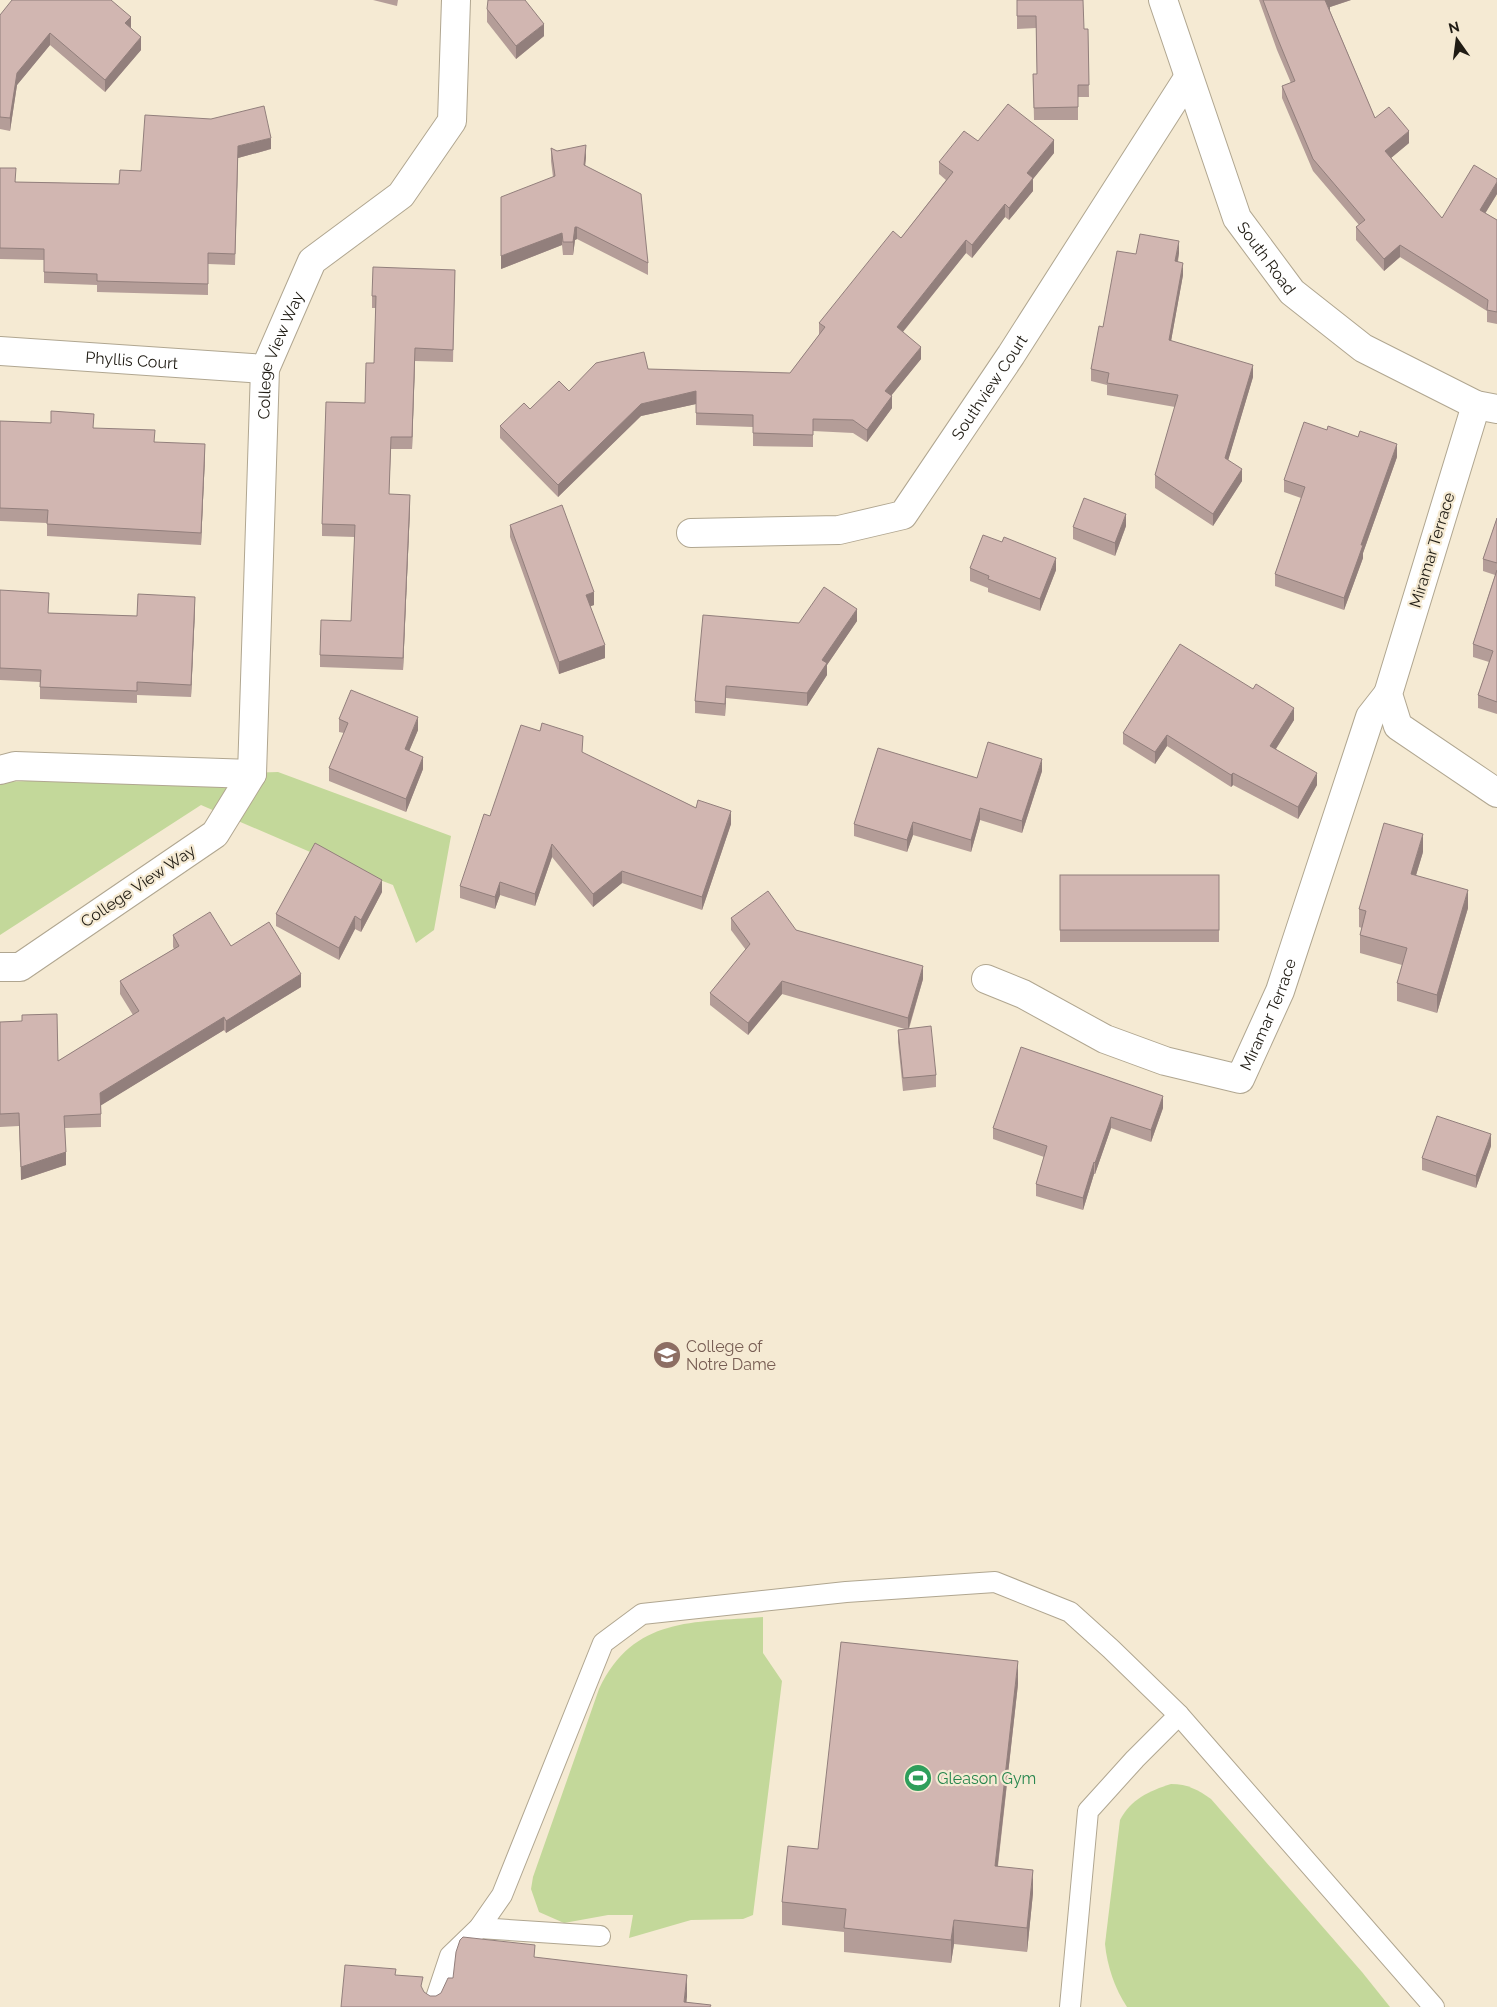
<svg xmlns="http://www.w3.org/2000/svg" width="1497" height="2007" font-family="Raleway,sans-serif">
<rect width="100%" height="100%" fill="#f5ead3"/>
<g fill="#c3d89a">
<path d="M 278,772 L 451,836 L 434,930 L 416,943 L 393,885 L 338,864 L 201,805 L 0,935 L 0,782 Z"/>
<path d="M 763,1617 L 763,1653 L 782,1681 L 753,1915 L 743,1919 L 691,1920 L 629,1938 L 633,1915 L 608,1915 L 564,1923 L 539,1912 L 531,1889 L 533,1877 L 599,1689 C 634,1616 693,1623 763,1617 Z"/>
<path d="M 1171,1784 C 1188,1784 1198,1790 1211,1799 L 1362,1972 L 1390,2007 L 1127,2007 C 1115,1989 1107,1966 1105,1944 L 1120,1820 C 1131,1799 1149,1791 1171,1784 Z"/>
</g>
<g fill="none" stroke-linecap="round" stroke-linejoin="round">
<defs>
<g id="lane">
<path d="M 479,1928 L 600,1936"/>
<path d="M 433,2007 L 450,1956 L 479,1928 L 502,1895 L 603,1643 L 642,1614 L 846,1592 L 995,1582 L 1070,1612 L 1111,1649 L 1179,1715 L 1434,2007"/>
<path d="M 1070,2007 L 1088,1811 L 1135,1759 L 1179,1715"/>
</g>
<g id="street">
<path id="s1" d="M 1163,0 L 1237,218 L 1292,292 L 1363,348 L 1476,405 L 1497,409"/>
<path id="s2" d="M 0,351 L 265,369"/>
<path d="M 1476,405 L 1388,694 L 1398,726 L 1497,793"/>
<path id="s3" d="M 691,533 L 839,530 L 903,515 L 1011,355 L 1188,78"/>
<path d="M 0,770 L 15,766 L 252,774 L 215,834 L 20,967 L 0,967"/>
<path id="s4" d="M 252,774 L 265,369 L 312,261 L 401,195 L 452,121 L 456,0"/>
<path id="s5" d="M 986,979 L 1023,994 L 1105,1039 L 1165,1061 L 1240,1079 L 1280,991 L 1370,717 L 1388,694"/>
</g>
</defs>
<use href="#lane" stroke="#b0a690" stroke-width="22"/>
<use href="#street" stroke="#b0a690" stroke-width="30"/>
<use href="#lane" stroke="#fff" stroke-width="20"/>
<use href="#street" stroke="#fff" stroke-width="28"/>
</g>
<g fill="#b49d98">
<path d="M 373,0 L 398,0 L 397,6 Z"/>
<path d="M 1017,0 L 1084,29 L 1088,29 L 1089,97 L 1078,97 L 1078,120 L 1034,120 L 1033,74 L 1037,74 L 1036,28 L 1017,29 Z"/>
<path d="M 1259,0 L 1351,0 L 1330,7 L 1330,11 L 1375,118 L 1409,143 L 1391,158 L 1442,218 L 1497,194 L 1485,213 L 1497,220 L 1497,324 L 1487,322 L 1487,311 L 1400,257 L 1384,271 L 1356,240 L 1356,227 L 1359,225 L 1313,171 L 1282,98 L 1282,86 L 1291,83 L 1277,50 Z"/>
<path d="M 487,9 L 544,36 L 516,59 L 487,22 Z"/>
<path d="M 0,15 L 131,28 L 141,50 L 105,92 L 50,45 L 17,85 L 10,131 L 0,129 Z"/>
<path d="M 978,141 L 1054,153 L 1033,179 L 1033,191 L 1009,220 L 1005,217 L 972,258 L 966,253 L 903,332 L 921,359 L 891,396 L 892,408 L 867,442 L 853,433 L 813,431 L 813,447 L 753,446 L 753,427 L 696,425 L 696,404 L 641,416 L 558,497 L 500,438 L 500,426 L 530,409 L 569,391 L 648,369 L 790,373 L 819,335 L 819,323 L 901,238 L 946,180 L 939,174 L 939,162 Z"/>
<path d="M 551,148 L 557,151 L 586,157 L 585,165 L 648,263 L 648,275 L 577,239 L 575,240 L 573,255 L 563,255 L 562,245 L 501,269 L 553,177 L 551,161 Z"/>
<path d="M 271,149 L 238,158 L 235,265 L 208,264 L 208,295 L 97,292 L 97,285 L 44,283 L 44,260 L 0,259 L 0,168 L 16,182 L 119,184 L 141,171 Z"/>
<path d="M 1179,253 L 1178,262 L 1183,275 L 1171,341 L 1253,377 L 1228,460 L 1242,481 L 1213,526 L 1155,488 L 1155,475 L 1175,407 L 1107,395 L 1107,385 L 1091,381 L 1091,369 L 1103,327 L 1136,254 Z"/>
<path d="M 455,270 L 453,362 L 415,361 L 412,449 L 391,449 L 389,494 L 410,508 L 403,670 L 320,667 L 320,655 L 351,621 L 355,537 L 322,536 L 322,524 L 365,403 L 374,363 L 376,308 L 372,308 L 372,296 Z"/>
<path d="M 0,421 L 94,428 L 155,442 L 205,456 L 201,545 L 47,536 L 47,523 L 0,521 Z"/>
<path d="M 1397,457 L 1363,553 L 1363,558 L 1344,610 L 1275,586 L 1275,574 L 1301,498 L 1284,492 L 1284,480 Z"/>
<path d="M 1497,518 L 1497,714 L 1478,708 L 1478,695 L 1489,662 L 1473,657 L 1473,644 L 1495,575 L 1483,571 L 1483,559 Z"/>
<path d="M 510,525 L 594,605 L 590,606 L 605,658 L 559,674 L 510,537 Z"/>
<path d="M 1126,526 L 1115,556 L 1073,539 L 1073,527 Z"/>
<path d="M 970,568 L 1056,570 L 1040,611 L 988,592 L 988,588 L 970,581 Z"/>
<path d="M 0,590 L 49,613 L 137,616 L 195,609 L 191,697 L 137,695 L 137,703 L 40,699 L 40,682 L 0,680 Z"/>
<path d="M 857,621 L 827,665 L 827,675 L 807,706 L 726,698 L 725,716 L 695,713 L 695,701 L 799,623 Z"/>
<path d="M 339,719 L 418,730 L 409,751 L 423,769 L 406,812 L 329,781 L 329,768 L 344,733 L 339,732 Z"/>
<path d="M 1294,720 L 1276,749 L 1317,785 L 1298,819 L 1233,785 L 1231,787 L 1167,746 L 1155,764 L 1123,744 L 1123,733 Z"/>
<path d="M 583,753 L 696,808 L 731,824 L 702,910 L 622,883 L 593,907 L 552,857 L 535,906 L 500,895 L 495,909 L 460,898 L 460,886 L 490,816 Z"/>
<path d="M 1042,771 L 1022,833 L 980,820 L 971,852 L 913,835 L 907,852 L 854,836 L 854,824 L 977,778 Z"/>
<path d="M 1423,852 L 1416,875 L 1468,908 L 1437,1013 L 1397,1001 L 1397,983 L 1402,965 L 1360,953 L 1360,935 L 1362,928 L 1359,927 L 1359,909 Z"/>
<rect x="1060" y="875" width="159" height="67"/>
<path d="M 382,892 L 361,932 L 355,929 L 339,960 L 276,926 L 276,914 Z"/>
<path d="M 731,918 L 796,930 L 923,979 L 909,1029 L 936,1075 L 936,1087 L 903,1091 L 898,1042 L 898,1030 L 905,1029 L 782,994 L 748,1035 L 710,1005 L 710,993 L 746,950 L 731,930 Z"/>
<path d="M 173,935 L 231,946 L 301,987 L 226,1033 L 224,1030 L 101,1105 L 101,1127 L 65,1128 L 66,1165 L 21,1180 L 19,1126 L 0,1127 L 0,1022 L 58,1061 L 133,1015 L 120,994 L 120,981 L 174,949 L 173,947 Z"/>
<path d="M 1163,1108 L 1151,1142 L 1111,1128 L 1095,1174 L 1094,1174 L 1083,1210 L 1036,1196 L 1036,1184 L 1044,1157 L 993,1139 L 993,1128 Z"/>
<path d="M 1491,1146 L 1476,1188 L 1422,1170 L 1422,1158 Z"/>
<path d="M 1018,1684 L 998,1866 L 1033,1893 L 1027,1952 L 954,1944 L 951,1963 L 844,1952 L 844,1932 L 782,1925 L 782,1902 L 818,1849 Z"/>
</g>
<g fill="#927f7c">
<path d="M 1325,0 L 1351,0 L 1330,7 L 1330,11 Z"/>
<path d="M 131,17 L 131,29 L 125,23 Z"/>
<path d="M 544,24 L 544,36 L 516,59 L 516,46 Z"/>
<path d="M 50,33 L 50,45 L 17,85 L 10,131 L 10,118 L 17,73 Z"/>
<path d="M 141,37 L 141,50 L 105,92 L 105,80 Z"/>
<path d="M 1409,131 L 1409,143 L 1385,163 L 1385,151 Z"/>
<path d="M 271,138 L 271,149 L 238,158 L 235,265 L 238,146 Z"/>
<path d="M 1054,140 L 1054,153 L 1033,179 L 1033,191 L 1009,220 L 1009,208 L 1027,173 Z"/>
<path d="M 586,145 L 586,157 L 584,177 L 584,165 Z"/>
<path d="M 1497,182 L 1497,194 L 1480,222 L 1480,210 Z"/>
<path d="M 1005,204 L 1005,217 L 972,258 L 972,245 Z"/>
<path d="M 575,227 L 577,227 L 577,239 L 575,240 L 573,255 L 573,242 Z"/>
<path d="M 562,233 L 562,245 L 501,269 L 501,256 Z"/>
<path d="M 966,240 L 966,253 L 897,339 L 897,327 Z"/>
<path d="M 1179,241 L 1179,253 L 1175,274 L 1175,261 Z"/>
<path d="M 1400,245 L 1400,257 L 1384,271 L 1384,259 Z"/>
<path d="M 1183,263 L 1183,275 L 1169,352 L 1169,340 Z"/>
<path d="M 921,347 L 921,359 L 885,403 L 885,391 Z"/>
<path d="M 415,348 L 415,361 L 412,449 L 412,437 Z"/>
<path d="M 1253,365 L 1253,377 L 1225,471 L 1225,458 Z"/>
<path d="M 696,391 L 696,404 L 641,416 L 558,497 L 558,485 L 641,404 Z"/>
<path d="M 892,396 L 892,408 L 867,442 L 867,430 Z"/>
<path d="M 205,444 L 205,456 L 201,545 L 201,533 Z"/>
<path d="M 1397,444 L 1397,457 L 1363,553 L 1363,558 L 1344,610 L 1344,598 L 1361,545 Z"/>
<path d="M 1242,469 L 1242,481 L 1213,526 L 1213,514 Z"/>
<path d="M 410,495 L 410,508 L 403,670 L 403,658 Z"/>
<path d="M 1126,514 L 1126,526 L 1115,556 L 1115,543 Z"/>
<path d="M 1056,558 L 1056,570 L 1040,611 L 1040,599 Z"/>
<path d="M 594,592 L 594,605 L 586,608 L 586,595 Z"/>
<path d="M 195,597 L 195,609 L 191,697 L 191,685 Z"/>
<path d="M 857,609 L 857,621 L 827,665 L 827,675 L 807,706 L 807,693 L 822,660 Z"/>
<path d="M 605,645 L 605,658 L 559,674 L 559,662 Z"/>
<path d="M 726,686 L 726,698 L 725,716 L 725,704 Z"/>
<path d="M 1294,708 L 1294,720 L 1270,758 L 1270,746 Z"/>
<path d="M 418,717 L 418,730 L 405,761 L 405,749 Z"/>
<path d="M 1167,735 L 1167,746 L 1155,764 L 1155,752 Z"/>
<path d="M 423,757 L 423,769 L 406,812 L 406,799 Z"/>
<path d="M 1042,759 L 1042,771 L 1022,833 L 1022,821 Z"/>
<path d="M 1233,773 L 1233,785 L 1231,787 L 1231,775 Z"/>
<path d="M 1317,773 L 1317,785 L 1298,819 L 1298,807 Z"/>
<path d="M 980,808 L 980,820 L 971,852 L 971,840 Z"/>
<path d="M 731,811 L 731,824 L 702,910 L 702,897 Z"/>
<path d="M 913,822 L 913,835 L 907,852 L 907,840 Z"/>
<path d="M 1423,834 L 1423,852 L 1411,892 L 1411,874 Z"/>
<path d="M 552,844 L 552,857 L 535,906 L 535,894 Z"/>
<path d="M 622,871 L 622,883 L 593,907 L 593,894 Z"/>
<path d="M 382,880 L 382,892 L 361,932 L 361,920 Z"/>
<path d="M 500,882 L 500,895 L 495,909 L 495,897 Z"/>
<path d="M 1468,890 L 1468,908 L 1437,1013 L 1437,995 Z"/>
<path d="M 355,916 L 355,929 L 339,960 L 339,948 Z"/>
<path d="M 923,966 L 923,979 L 908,1030 L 908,1018 Z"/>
<path d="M 301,974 L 301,987 L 226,1033 L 226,1021 Z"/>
<path d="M 782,981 L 782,994 L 748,1035 L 748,1023 Z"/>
<path d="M 224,1017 L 224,1030 L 100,1106 L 100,1093 Z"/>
<path d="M 1163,1096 L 1163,1108 L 1151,1142 L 1151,1130 Z"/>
<path d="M 1111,1117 L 1111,1128 L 1095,1174 L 1095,1163 Z"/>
<path d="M 1491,1134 L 1491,1146 L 1476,1188 L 1476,1176 Z"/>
<path d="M 66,1152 L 66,1165 L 21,1180 L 21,1167 Z"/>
<path d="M 1094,1162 L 1094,1174 L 1083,1210 L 1083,1198 Z"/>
<path d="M 1018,1661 L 1018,1684 L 995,1889 L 995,1866 Z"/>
<path d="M 1033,1870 L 1033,1893 L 1027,1952 L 1027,1928 Z"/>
<path d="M 954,1920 L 954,1944 L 951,1963 L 951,1940 Z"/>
<path d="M 687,1975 L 687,1997 L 686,2007 L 684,2002 Z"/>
</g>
<g fill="#d1b6b1" stroke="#927f7c">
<path d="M 12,0 L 111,0 L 131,17 L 125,23 L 141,37 L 105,80 L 50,33 L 17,73 L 10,118 L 0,117 L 0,15 Z"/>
<path d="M 488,0 L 525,0 L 544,24 L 516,46 L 487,9 Z"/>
<path d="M 1017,0 L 1083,0 L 1084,29 L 1088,29 L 1089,85 L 1078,85 L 1078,107 L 1034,108 L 1033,74 L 1037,74 L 1036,16 L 1017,16 Z"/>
<path d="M 1263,0 L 1326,0 L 1325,0 L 1375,118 L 1389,107 L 1409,131 L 1385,151 L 1442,218 L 1474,165 L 1497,179 L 1497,182 L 1480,210 L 1497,220 L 1497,312 L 1487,310 L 1488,300 L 1400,245 L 1384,259 L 1356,227 L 1365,220 L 1313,159 L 1282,86 L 1295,81 L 1277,37 Z"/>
<path d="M 1008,104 L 1054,140 L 1027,173 L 1033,178 L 1009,208 L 1005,204 L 972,245 L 966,240 L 897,327 L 921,347 L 885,391 L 892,396 L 867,430 L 853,420 L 813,419 L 813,435 L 753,433 L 753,415 L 696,413 L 696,391 L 641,404 L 558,485 L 500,426 L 524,403 L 530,409 L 559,381 L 569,391 L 596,363 L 644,352 L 648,369 L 790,373 L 825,327 L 819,323 L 893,231 L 901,238 L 953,172 L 939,162 L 964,131 L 978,141 Z"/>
<path d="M 264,106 L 271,138 L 238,146 L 235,254 L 208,253 L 208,284 L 97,281 L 97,274 L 44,272 L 44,249 L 0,248 L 0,168 L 16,168 L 15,182 L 119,184 L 120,170 L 141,171 L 145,115 L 211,119 Z"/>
<path d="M 586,145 L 584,165 L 641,194 L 648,263 L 577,227 L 575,227 L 573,242 L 563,242 L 562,233 L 501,256 L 501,197 L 555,176 L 551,148 L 557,151 Z"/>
<path d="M 1140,234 L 1179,241 L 1175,261 L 1183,263 L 1169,340 L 1253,365 L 1225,458 L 1242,469 L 1213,514 L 1155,475 L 1178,395 L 1107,383 L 1109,373 L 1091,369 L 1099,326 L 1103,327 L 1117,251 L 1136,254 Z"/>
<path d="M 373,267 L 455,270 L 453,350 L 415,348 L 412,437 L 391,437 L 389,494 L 410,495 L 403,658 L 320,655 L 321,620 L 351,621 L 355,525 L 322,524 L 326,402 L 365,403 L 366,363 L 374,363 L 376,296 L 372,296 Z"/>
<path d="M 51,411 L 94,414 L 93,428 L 155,430 L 154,442 L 205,444 L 201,533 L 47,524 L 48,510 L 0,508 L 0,421 L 51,423 Z"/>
<path d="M 1304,422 L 1327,430 L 1328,426 L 1358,437 L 1360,431 L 1397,444 L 1361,545 L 1363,545 L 1344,598 L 1275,574 L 1305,487 L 1284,480 Z"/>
<path d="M 1084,498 L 1126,514 L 1115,543 L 1073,527 Z"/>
<path d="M 562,505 L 594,592 L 586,595 L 605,645 L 559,662 L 510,525 Z"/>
<path d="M 1497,518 L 1497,563 L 1483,559 Z"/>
<path d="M 983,535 L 1002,542 L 1004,537 L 1056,558 L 1040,599 L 988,579 L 989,576 L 970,568 Z"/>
<path d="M 1497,570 L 1497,702 L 1478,695 L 1493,651 L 1473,644 Z"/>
<path d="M 824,587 L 857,609 L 822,660 L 827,663 L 807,693 L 726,686 L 725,704 L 695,701 L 703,615 L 799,623 Z"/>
<path d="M 0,590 L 49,593 L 48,613 L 137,616 L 138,594 L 195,597 L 191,685 L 137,682 L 137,691 L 40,687 L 41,670 L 0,668 Z"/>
<path d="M 1180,644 L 1253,689 L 1256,684 L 1294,708 L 1270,746 L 1317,773 L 1298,807 L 1233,773 L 1231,775 L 1167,735 L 1155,752 L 1123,733 Z"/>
<path d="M 351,690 L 418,717 L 405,749 L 423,757 L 406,799 L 329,768 L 348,723 L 339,719 Z"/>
<path d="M 542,723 L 583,736 L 582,752 L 696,808 L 698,800 L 731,811 L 702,897 L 622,871 L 593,894 L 552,844 L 535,894 L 500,882 L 495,897 L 460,886 L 484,814 L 490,816 L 521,725 L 540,731 Z"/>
<path d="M 988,742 L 1042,759 L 1022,821 L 980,808 L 971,840 L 913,822 L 907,840 L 854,824 L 878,748 L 977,778 Z"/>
<path d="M 1384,823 L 1423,834 L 1411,874 L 1468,890 L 1437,995 L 1397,983 L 1407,948 L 1360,935 L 1366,911 L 1359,909 Z"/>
<path d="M 315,843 L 382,880 L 361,920 L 355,916 L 339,948 L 276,914 Z"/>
<rect x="1060" y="875" width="159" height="55"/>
<path d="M 768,891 L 796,930 L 923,966 L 908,1018 L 782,981 L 748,1023 L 710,993 L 750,944 L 731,918 Z"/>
<path d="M 210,912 L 231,946 L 269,922 L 301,974 L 226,1021 L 224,1017 L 100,1093 L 101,1114 L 64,1116 L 66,1152 L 21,1167 L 19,1113 L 0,1114 L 0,1022 L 22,1021 L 22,1015 L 57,1014 L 58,1061 L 139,1011 L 120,981 L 179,946 L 173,935 Z"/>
<path d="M 931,1026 L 936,1075 L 903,1078 L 898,1030 Z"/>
<path d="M 1021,1047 L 1163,1096 L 1151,1130 L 1111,1117 L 1095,1163 L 1094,1162 L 1083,1198 L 1036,1184 L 1047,1146 L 993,1128 Z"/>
<path d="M 1437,1116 L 1491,1134 L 1476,1176 L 1422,1158 Z"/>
<path d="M 841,1642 L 1018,1661 L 995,1866 L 1033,1870 L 1027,1928 L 954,1920 L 951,1940 L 844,1928 L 846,1909 L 782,1902 L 788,1846 L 818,1849 Z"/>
<path d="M 463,1937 L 535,1945 L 534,1957 L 687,1975 L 684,2002 L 711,2005 L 710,2007 L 341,2007 L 345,1965 L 396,1969 L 395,1975 L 423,1977 L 421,1986 L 424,1992 L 430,1996 L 436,1996 L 441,1993 L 448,1978 L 453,1978 L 456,1952 L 460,1940 Z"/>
</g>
<defs>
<symbol id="university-disc" viewBox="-11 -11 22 22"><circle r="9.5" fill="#8d6e63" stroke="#f5ead3"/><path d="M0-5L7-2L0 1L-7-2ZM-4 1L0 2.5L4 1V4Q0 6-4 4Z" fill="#fff"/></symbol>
<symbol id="stadium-disc" viewBox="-11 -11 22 22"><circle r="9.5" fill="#2e9e5b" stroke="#f5ead3"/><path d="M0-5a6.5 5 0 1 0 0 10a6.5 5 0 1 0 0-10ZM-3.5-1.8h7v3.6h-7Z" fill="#fff"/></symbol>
</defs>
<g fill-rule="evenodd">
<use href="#university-disc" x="651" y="1339" width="32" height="32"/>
<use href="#stadium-disc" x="902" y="1762" width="32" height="32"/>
</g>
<g text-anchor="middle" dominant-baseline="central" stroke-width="4.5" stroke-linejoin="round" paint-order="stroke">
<g font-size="16" fill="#201c14" stroke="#f5ead3">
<text stroke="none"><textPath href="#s1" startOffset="280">South Road</textPath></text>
<text stroke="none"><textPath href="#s4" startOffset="422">College View Way</textPath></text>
<text stroke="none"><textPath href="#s2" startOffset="132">Phyllis Court</textPath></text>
<text stroke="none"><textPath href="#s3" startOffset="368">Southview Court</textPath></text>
<text transform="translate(1432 550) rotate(-73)">Miramar Terrace</text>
<text transform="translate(138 886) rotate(-34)">College View Way</text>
<text stroke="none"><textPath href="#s5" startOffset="345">Miramar Terrace</textPath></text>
</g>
<g font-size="16" fill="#785e54" stroke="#f5ead3" text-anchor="start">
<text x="686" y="1346">College of<tspan x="686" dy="18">Notre Dame</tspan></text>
</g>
<g font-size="16" fill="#27864d" stroke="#f5ead3" text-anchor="start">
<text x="937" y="1778">Gleason Gym</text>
</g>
</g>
<g transform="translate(1457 40) rotate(346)" stroke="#f5ead3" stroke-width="4" paint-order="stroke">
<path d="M0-4L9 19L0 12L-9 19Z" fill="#201c14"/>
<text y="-8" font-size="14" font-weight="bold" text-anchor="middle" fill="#201c14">N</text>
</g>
</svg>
